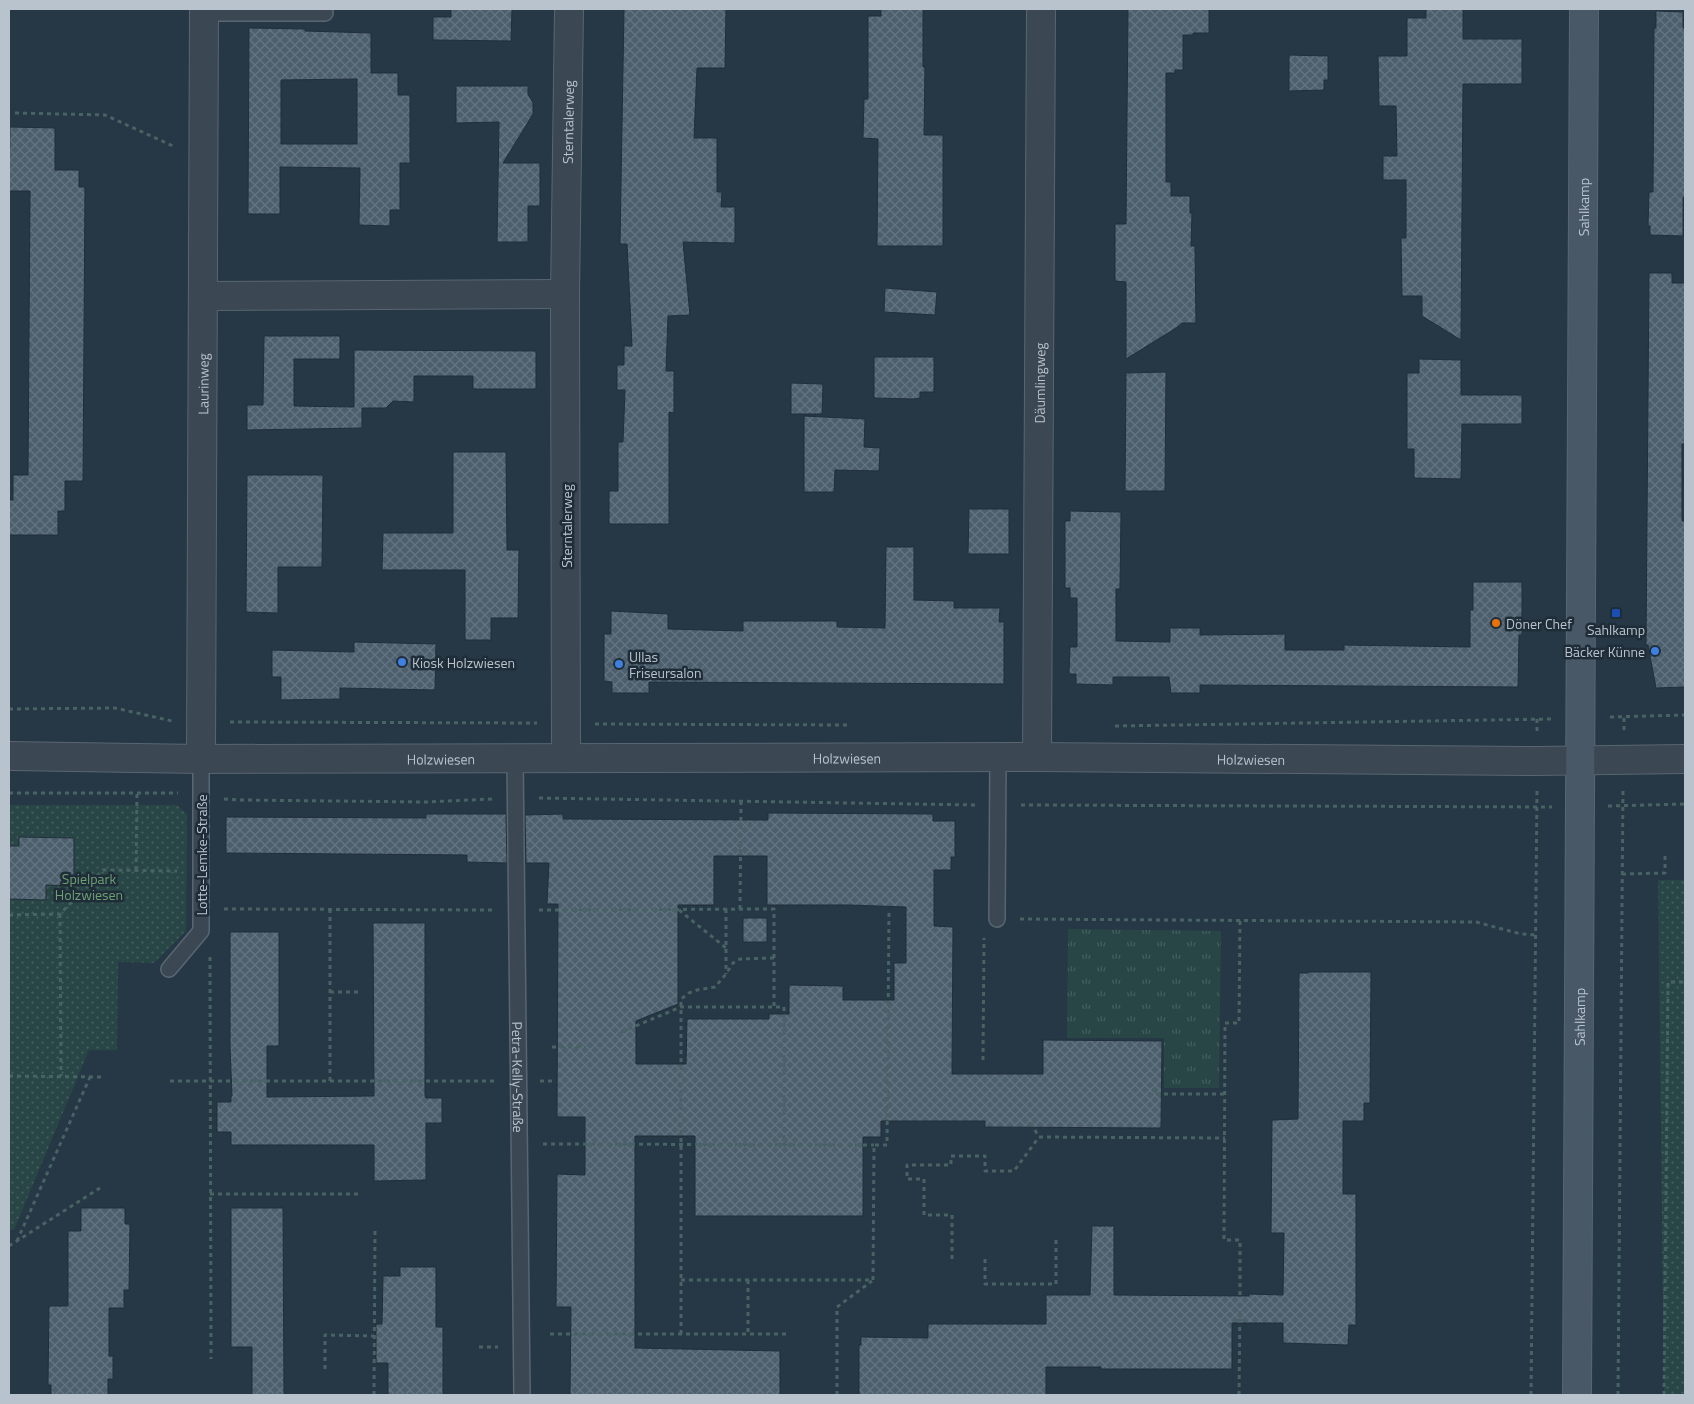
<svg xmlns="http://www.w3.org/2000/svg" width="1694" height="1404" font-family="'Titillium Web',sans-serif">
<defs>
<pattern id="grass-tufts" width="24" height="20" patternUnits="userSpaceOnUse" patternTransform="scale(1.25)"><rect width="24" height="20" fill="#284645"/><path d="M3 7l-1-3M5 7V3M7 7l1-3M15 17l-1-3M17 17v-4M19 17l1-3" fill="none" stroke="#455f5f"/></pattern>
<pattern id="park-dots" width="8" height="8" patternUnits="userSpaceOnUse" patternTransform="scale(1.25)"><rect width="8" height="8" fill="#284645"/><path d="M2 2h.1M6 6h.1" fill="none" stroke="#455f5f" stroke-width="1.8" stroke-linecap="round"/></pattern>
<pattern id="building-cross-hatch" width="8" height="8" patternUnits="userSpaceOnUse" patternTransform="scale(1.25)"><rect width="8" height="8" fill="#4c5f6d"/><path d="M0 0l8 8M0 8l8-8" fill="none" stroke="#647481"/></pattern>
</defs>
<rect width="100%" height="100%" fill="#263745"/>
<path fill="url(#grass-tufts)" d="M 1068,929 L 1221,931 L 1219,1088 L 1164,1088 L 1164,1038 L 1067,1038 Z"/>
<g fill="url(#park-dots)">
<path d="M 9,805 L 177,805 L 187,814 L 186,931 L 154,963 L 118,962 L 117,1050 L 89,1050 L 14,1230 L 9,1230 Z"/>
<path d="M 1658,880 L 1685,880 L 1685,1395 L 1664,1395 Z"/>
</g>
<g fill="url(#building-cross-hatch)" stroke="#212f3b" fill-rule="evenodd">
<path d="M 451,9 L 512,9 L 511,41 L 433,40 L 433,17 L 451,17 Z"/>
<path d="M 624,9 L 726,9 L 725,68 L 697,68 L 694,138 L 717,138 L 717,192 L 722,192 L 721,207 L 735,207 L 735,243 L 683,242 L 690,315 L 668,316 L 666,371 L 674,371 L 674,413 L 669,412 L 669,524 L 609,524 L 609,491 L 618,491 L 618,442 L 623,442 L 625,390 L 617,390 L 617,365 L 624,365 L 624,346 L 632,346 L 627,244 L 620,244 Z"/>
<path d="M 881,9 L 923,9 L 923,67 L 925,67 L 924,135 L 943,135 L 943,246 L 877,246 L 878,139 L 863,138 L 864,99 L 868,99 L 868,16 L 881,16 Z"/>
<path d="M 1128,9 L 1209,9 L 1209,33 L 1193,33 L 1193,35 L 1183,35 L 1183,70 L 1175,70 L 1175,73 L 1166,73 L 1166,182 L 1171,182 L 1171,196 L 1190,196 L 1190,213 L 1192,213 L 1191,246 L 1195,246 L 1196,323 L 1182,323 L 1176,328 L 1126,359 L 1126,282 L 1115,281 L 1115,224 L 1126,224 Z"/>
<path d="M 1426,9 L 1463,9 L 1463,39 L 1522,39 L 1522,84 L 1463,84 L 1461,340 L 1422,316 L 1422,296 L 1402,296 L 1401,238 L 1406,238 L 1406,180 L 1383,180 L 1383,156 L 1397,156 L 1396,106 L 1379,106 L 1378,56 L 1407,56 L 1407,18 L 1426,18 Z"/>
<path d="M 1656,11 L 1683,12 L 1683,28 L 1685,28 L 1685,197 L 1683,197 L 1683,236 L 1650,235 L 1650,226 L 1648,226 L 1649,192 L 1653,192 L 1654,28 L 1656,28 Z"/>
<path d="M 249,28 L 305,29 L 305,31 L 371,33 L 371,73 L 398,73 L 398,95 L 410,95 L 410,163 L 400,163 L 400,210 L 390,210 L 390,226 L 359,225 L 360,168 L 280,167 L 280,214 L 248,214 ZM 357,79 L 357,144 L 281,144 L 281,80 Z"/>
<path d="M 1289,55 L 1328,56 L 1328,80 L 1324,80 L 1324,90 L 1289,91 Z"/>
<path d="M 456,86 L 528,86 L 528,94 L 533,103 L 533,114 L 503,163 L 540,163 L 540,206 L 528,206 L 528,242 L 497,242 L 499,122 L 456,123 Z"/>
<path d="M 10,127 L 55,128 L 55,170 L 79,170 L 79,187 L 85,187 L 83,481 L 65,481 L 65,511 L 58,511 L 58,535 L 9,535 L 9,500 L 13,500 L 13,475 L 28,475 L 30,191 L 9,191 Z"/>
<path d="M 1649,273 L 1672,273 L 1672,283 L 1685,283 L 1685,444 L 1682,444 L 1682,521 L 1685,521 L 1685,687 L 1656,688 L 1648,645 L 1646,645 Z"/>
<path d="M 885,288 L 937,292 L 935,315 L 884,312 Z"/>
<path d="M 264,336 L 340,336 L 340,359 L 294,359 L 294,406 L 354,407 L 354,350 L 536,351 L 536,389 L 473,389 L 473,376 L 414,376 L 414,402 L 393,401 L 386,408 L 362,408 L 362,428 L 247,430 L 247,405 L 263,405 Z"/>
<path d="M 874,357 L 934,357 L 934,392 L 920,392 L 920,398 L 914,399 L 874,398 Z"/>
<path d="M 1419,359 L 1461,360 L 1461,395 L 1522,395 L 1522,424 L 1462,424 L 1461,479 L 1414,478 L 1414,449 L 1407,449 L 1407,373 L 1419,373 Z"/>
<path d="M 1166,372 L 1165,491 L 1125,491 L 1126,373 Z"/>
<path d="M 791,383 L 823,384 L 822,414 L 791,414 Z"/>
<path d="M 804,416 L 865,419 L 864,447 L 880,448 L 879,471 L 835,470 L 834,492 L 804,492 Z"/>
<path d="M 453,452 L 506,452 L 507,550 L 519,550 L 518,618 L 491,618 L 491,640 L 465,640 L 465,570 L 382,570 L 383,533 L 453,533 Z"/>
<path d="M 247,475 L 323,475 L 322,567 L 278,567 L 278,613 L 246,612 Z"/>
<path d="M 969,509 L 1009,509 L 1009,554 L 968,554 Z"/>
<path d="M 1070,511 L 1121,512 L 1120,589 L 1116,589 L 1116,641 L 1170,642 L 1170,628 L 1200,628 L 1200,635 L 1285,634 L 1285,650 L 1344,650 L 1344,645 L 1470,647 L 1470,610 L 1473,610 L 1473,582 L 1522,582 L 1522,635 L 1519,635 L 1518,687 L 1200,685 L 1200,693 L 1171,693 L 1169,677 L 1113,677 L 1113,685 L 1076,684 L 1076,674 L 1069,674 L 1070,647 L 1077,647 L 1077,598 L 1070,598 L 1070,588 L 1065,588 L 1065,521 L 1070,521 Z"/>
<path d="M 886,547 L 914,547 L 914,600 L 954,601 L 954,608 L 1000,608 L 999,622 L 1004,622 L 1004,684 L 649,682 L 649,693 L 612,693 L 612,682 L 604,681 L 604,634 L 611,634 L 611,611 L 668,614 L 668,629 L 743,631 L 743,621 L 837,621 L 837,627 L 885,628 Z"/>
<path d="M 354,642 L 436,644 L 435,690 L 340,688 L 340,699 L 281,700 L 281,677 L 272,677 L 272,650 L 354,652 Z"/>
<path d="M 768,813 L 933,814 L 933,821 L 955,821 L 955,857 L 951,857 L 951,870 L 934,870 L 934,926 L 953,927 L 952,1074 L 1043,1074 L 1043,1040 L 1162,1041 L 1161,1128 L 985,1127 L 985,1121 L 881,1121 L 881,1137 L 863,1137 L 863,1216 L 695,1216 L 695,1136 L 635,1136 L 635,1348 L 780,1351 L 780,1395 L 570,1395 L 571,1307 L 556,1307 L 557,1174 L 585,1175 L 585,1117 L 557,1117 L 558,904 L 547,904 L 549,863 L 526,863 L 525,815 L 563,814 L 563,819 L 768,820 ZM 714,856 L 767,856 L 767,905 L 850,905 L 906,907 L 906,963 L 894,963 L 894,1000 L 843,1000 L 843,986 L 789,985 L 789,1014 L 769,1014 L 769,1019 L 687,1019 L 686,1064 L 636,1064 L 636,1021 L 678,1004 L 678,905 L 714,905 Z"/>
<path d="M 426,814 L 506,814 L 507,863 L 467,862 L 467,855 L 226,853 L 226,817 L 426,818 Z"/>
<path d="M 19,837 L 74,838 L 74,886 L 46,885 L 46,900 L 9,899 L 9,846 L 19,846 Z"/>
<rect x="743" y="918" width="24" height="24"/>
<path d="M 373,923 L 425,923 L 425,1096 L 426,1098 L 442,1098 L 442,1123 L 426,1123 L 426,1180 L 374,1181 L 374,1145 L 231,1145 L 231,1132 L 217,1132 L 217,1102 L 231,1102 L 231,1096 L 232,1096 L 230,1046 L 230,932 L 279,932 L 279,1046 L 267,1046 L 267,1097 L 374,1096 Z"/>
<path d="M 1308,972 L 1371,972 L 1370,1103 L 1364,1103 L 1364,1121 L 1343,1121 L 1343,1194 L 1356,1194 L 1356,1325 L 1349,1325 L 1348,1345 L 1283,1343 L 1283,1323 L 1232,1323 L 1232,1369 L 1101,1369 L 1101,1367 L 1046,1367 L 1046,1395 L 859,1395 L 859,1345 L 861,1345 L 861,1337 L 928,1338 L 928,1324 L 1046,1324 L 1046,1295 L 1090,1295 L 1092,1226 L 1114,1226 L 1114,1295 L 1249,1296 L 1249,1294 L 1283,1295 L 1284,1233 L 1271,1233 L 1272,1120 L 1298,1119 L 1299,973 L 1308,973 Z"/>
<path d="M 81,1208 L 125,1208 L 125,1224 L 130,1224 L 129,1290 L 124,1290 L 124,1308 L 109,1308 L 109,1356 L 113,1356 L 113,1379 L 108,1379 L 108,1395 L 51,1395 L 51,1385 L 48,1385 L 49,1306 L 68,1306 L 68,1231 L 81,1231 Z"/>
<path d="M 231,1208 L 283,1208 L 284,1395 L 252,1395 L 252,1347 L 231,1347 Z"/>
<path d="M 400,1267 L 436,1267 L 436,1327 L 443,1327 L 443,1395 L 388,1395 L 388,1363 L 376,1363 L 376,1324 L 382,1324 L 383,1276 L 400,1276 Z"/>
</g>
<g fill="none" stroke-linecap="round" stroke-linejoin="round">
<defs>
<g id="lane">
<path d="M 204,13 L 325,13"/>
<path id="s1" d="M 515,758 L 522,1395"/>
<path d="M 997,919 L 998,757"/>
<path d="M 169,969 L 201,931 L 201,759"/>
</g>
<g id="street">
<path d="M 203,296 L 565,294"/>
<path id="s2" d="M 9,756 L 201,759 L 1037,757 L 1537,761 L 1685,759"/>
<path id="s3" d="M 1037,757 L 1041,9"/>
<path id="s4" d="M 566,758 L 565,294 L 569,9"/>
<path id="s5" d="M 201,759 L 204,9"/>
</g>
<g id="secondary">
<path id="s6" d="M 1577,1395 L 1584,9"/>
</g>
</defs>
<use href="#lane" stroke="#596671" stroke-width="18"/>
<use href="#street" stroke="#596671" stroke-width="30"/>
<use href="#secondary" stroke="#596671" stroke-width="30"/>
<g stroke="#486363" stroke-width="3" stroke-dasharray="4 4" stroke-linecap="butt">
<path d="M 15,113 L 105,115 L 173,146"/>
<path d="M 9,709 L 115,708 L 172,721"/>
<path d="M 1610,717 L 1685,715"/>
<path d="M 1537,719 L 1537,732"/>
<path d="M 230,722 L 537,723"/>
<path d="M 595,724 L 849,725"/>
<path d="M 1115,726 L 1552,719"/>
<path d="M 1624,730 L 1624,717"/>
<path d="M 9,793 L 178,793"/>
<path d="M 539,798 L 975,805"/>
<path d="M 224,799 L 241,800 L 426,802 L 492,799"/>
<path d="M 1021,805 L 1552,807"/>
<path d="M 1608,806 L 1685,804"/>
<path d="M 136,870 L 137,793"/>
<path d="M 1622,874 L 1665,873 L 1665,855"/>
<path d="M 224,909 L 493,910"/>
<path d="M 330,909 L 330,1081"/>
<path d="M 726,909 L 726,974"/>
<path d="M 740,909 L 741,802"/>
<path d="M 539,910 L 774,909 L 774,1007"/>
<path d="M 679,910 L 726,948"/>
<path d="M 60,914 L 61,1076"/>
<path d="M 9,915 L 60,914 L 103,870 L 177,871"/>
<path d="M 1020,919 L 1476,922 L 1521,934 L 1536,935"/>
<path d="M 1240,921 L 1239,1023 L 1225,1023 L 1224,1238 L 1224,1240 L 1240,1240 L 1240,1296"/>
<path d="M 210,957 L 211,1359"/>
<path d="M 330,992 L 360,992"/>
<path d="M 621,1032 L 681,1007 L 784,1007 L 784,1145"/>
<path d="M 552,1047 L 585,1047"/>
<path d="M 983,1060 L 984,938"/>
<path d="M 9,1076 L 103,1077"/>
<path d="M 170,1081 L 497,1081"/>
<path d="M 540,1081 L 552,1081"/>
<path d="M 1154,1088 L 1154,1094 L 1225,1094"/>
<path d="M 1031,1123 L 1039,1137"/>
<path d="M 1039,1137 L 1225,1138"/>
<path d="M 543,1144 L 874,1145"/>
<path d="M 210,1194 L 360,1194"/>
<path d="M 17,1241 L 90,1077"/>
<path d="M 9,1246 L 103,1186"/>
<path d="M 952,1259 L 952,1215 L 924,1215 L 924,1179 L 907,1179 L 907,1165 L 951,1165 L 951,1156 L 985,1156 L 985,1171 L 1014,1171 L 1039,1137"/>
<path d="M 985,1259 L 985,1284 L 1056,1284 L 1056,1236"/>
<path d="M 681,1280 L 873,1280"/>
<path d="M 748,1280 L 748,1334"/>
<path d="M 873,1280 L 874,1145 L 887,1145 L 889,911"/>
<path d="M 550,1334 L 788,1334"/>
<path d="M 681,1334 L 681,999 L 689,993 L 697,990 L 715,987 L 726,974 L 733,963 L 740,959 L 774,958"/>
<path d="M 479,1347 L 498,1347"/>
<path d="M 325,1369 L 325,1335 L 374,1336"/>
<path d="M 374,1395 L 375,1230"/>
<path d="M 837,1395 L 837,1307 L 872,1281"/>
<path d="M 1239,1395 L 1240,1306"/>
<path d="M 1531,1395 L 1537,791"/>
<path d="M 1618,1395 L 1623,788"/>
<path d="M 1664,1395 L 1668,982 L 1685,982"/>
</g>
<use href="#lane" stroke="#3b4854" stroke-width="15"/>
<use href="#street" stroke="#3b4854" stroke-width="28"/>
<use href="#secondary" stroke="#485867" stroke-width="28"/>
</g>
<rect fill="#1a4fb4" stroke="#1f2d39" stroke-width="2" x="1611" y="608" width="10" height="10" rx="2.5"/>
<circle fill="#e8710a" stroke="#1f2d39" stroke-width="2" cx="1496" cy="623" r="5"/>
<g fill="#3f7fe0" stroke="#1f2d39" stroke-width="2">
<circle cx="1655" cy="651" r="5"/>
<circle cx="402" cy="662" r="5"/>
<circle cx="619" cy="664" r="5"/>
</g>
<g text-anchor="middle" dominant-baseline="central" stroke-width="5" stroke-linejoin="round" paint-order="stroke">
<g font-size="14" fill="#b8c3cd" stroke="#1f2d39">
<text stroke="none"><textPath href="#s4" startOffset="636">Sterntalerweg</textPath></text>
<text stroke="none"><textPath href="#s6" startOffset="1188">Sahlkamp</textPath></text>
<text stroke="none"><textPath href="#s3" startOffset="374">Däumlingweg</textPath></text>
<text stroke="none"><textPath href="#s5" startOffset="375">Laurinweg</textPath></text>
<text transform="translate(566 526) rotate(-90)">Sterntalerweg</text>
<text stroke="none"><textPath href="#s2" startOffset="432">Holzwiesen</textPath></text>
<text stroke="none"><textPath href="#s2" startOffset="838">Holzwiesen</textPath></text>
<text stroke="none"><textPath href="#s2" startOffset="1242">Holzwiesen</textPath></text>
<text transform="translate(201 855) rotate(-90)">Lotte-Lemke-Straße</text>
<text stroke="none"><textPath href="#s6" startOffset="378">Sahlkamp</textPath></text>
<text stroke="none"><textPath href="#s1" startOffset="319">Petra-Kelly-Straße</textPath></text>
</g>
<g font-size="14" fill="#b8c3cd" stroke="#1f2d39" text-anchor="start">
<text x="1506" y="623">Döner Chef</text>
<text x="1616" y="629" text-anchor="middle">Sahlkamp</text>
<text x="1645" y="651" text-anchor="end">Bäcker Künne</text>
<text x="629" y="656">Ullas<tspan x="629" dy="16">Friseursalon</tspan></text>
<text x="412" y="662">Kiosk Holzwiesen</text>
</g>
<g font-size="14" fill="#6e9f73" stroke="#1f2d39">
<text x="89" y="878">Spielpark<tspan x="89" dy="16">Holzwiesen</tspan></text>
</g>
</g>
<rect width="1694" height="1404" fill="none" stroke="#b8c3cd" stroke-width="20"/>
</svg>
